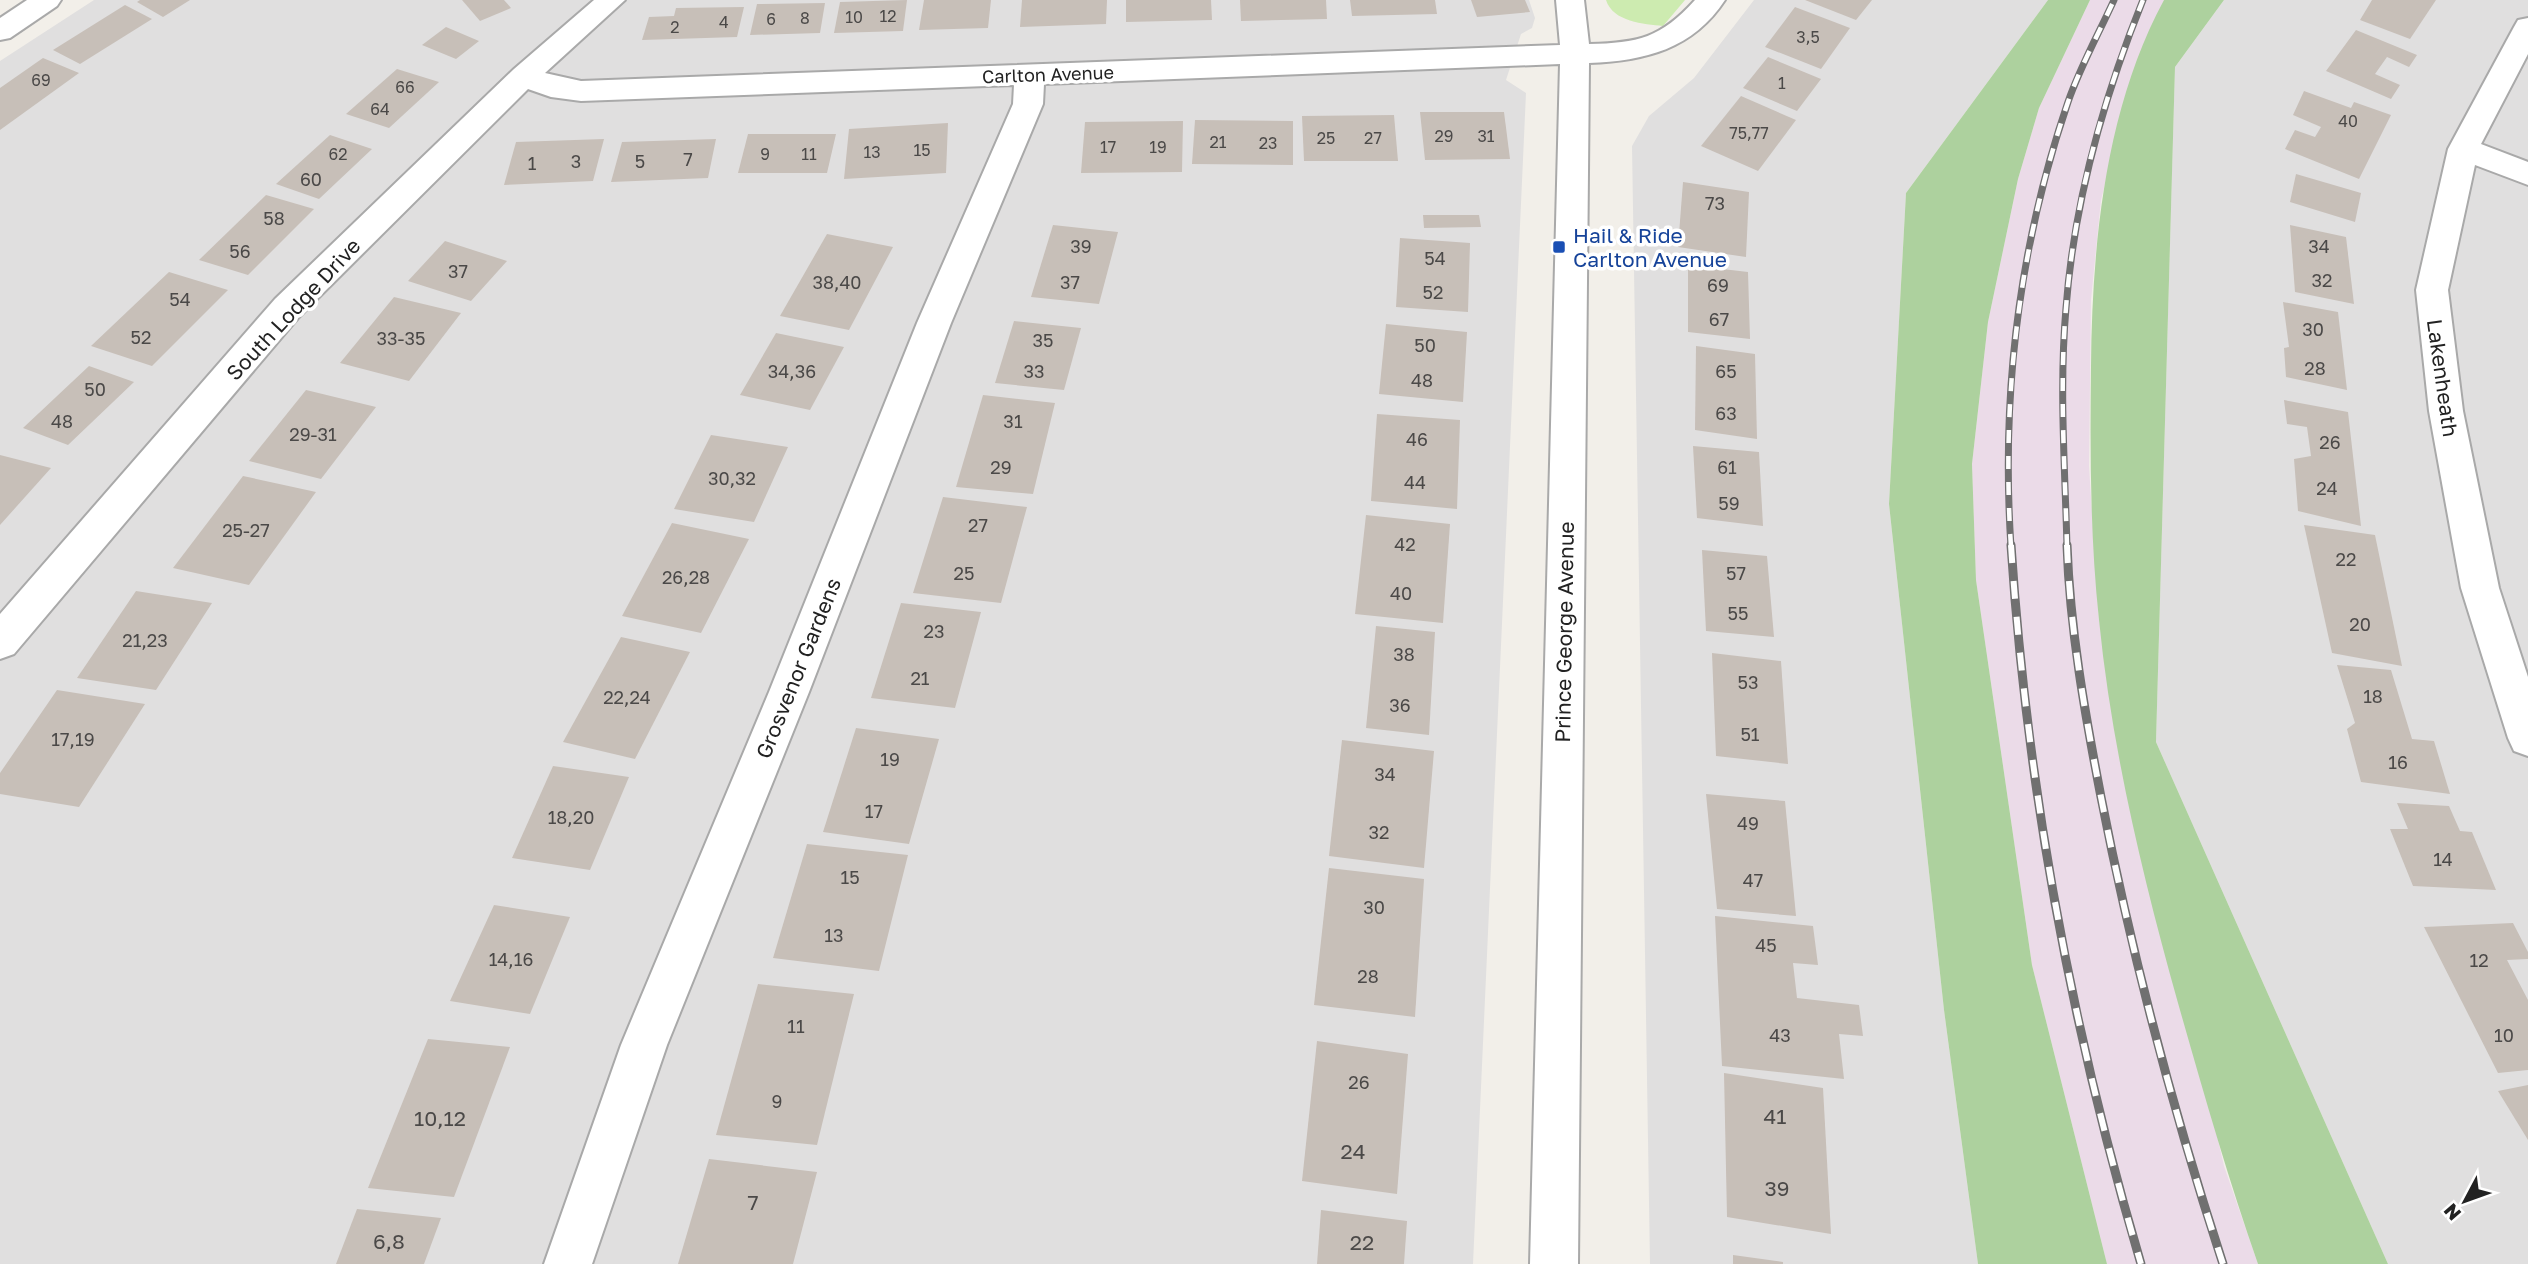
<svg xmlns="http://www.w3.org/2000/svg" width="2528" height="1264" font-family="'Golos Text',sans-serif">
<rect width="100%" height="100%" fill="#f2efe9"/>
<g fill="#e0dfdf">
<path d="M 94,0 L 1529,0 L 1535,18 L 1532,28 L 1521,34 L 1506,80 L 1526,93 L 1473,1264 L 0,1264 L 0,61 Z"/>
<path d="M 1754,0 L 2048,0 L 1906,193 L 1889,504 L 1944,1010 L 1978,1264 L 1650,1264 L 1632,146 L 1649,116 L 1694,78 Z"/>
<path d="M 2224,0 L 2528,0 L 2528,1264 L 2388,1264 L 2156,742 L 2175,67 Z"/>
</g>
<path fill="#ebdbe8" d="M 2090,0 L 2164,0 L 2128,92 L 2101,200 L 2091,300 L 2089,466 L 2099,620 L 2224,1166 L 2258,1264 L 2107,1264 L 2032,965 L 1976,580 L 1972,464 L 1988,322 L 2018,179 L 2039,108 Z"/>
<path fill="#cdebb0" d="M 1606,0 L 1685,0 L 1663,26 C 1644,24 1613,22 1606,0 Z"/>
<g fill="#add19e">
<path d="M 2048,0 L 2090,0 L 2039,108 L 2018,179 L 1988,322 L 1972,464 L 1976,580 L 2032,965 L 2107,1264 L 1978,1264 L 1944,1010 L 1889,504 L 1906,193 Z"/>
<path d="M 2164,0 L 2224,0 L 2175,67 L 2156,742 L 2388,1264 L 2258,1264 C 2228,1178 2203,1091 2178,1003 C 2143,878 2112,750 2099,620 C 2090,536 2090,451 2091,367 C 2092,245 2105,109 2164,0 Z"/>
</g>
<g fill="#c7bfb8">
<path d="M 140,0 L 190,0 L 163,17 L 137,2 Z"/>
<path d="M 462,0 L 504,0 L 511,8 L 480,21 Z"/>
<path d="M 907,0 L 903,31 L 834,33 L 840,2 Z"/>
<path d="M 924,0 L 991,0 L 988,28 L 919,30 Z"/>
<path d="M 1022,0 L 1107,0 L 1106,24 L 1020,27 Z"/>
<path d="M 1126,0 L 1211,0 L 1212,20 L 1126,22 Z"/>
<path d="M 1240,0 L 1326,0 L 1327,19 L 1241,21 Z"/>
<path d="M 1350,0 L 1435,0 L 1437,14 L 1352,16 Z"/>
<path d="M 1471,0 L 1525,0 L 1530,12 L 1477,17 Z"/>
<path d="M 1805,0 L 1872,0 L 1856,20 Z"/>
<path d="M 2372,0 L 2436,0 L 2410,39 L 2360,20 Z"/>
<path d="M 825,3 L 820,33 L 750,35 L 757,4 Z"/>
<path d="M 125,5 L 152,19 L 80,64 L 53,50 Z"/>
<path d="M 744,7 L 737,37 L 642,40 L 649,17 L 674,16 L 676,8 Z"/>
<path d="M 1795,7 L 1850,28 L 1821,69 L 1765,47 Z"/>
<path d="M 446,27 L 479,41 L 456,59 L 422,45 Z"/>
<path d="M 2356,30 L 2417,55 L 2409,67 L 2387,57 L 2375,74 L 2400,85 L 2391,99 L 2326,71 Z"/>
<path d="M 1768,57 L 1821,79 L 1797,111 L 1743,88 Z"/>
<path d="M 43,58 L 79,73 L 0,130 L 0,88 Z"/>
<path d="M 397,69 L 439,82 L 389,128 L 346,114 Z"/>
<path d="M 2304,91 L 2351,108 L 2354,102 L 2391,115 L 2359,179 L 2285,149 L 2295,130 L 2315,137 L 2321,127 L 2293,115 Z"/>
<path d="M 1741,96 L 1796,120 L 1758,171 L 1701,146 Z"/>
<path d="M 1420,112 L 1504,112 L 1510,159 L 1425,160 Z"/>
<path d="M 1394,115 L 1398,161 L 1304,161 L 1302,116 Z"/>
<path d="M 1195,120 L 1293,121 L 1293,165 L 1192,164 Z"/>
<path d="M 1183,121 L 1182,172 L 1081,173 L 1085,122 Z"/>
<path d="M 948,123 L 946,173 L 844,179 L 849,129 Z"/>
<path d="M 748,134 L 836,134 L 827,173 L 738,173 Z"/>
<path d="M 330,135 L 372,149 L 319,199 L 276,184 Z"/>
<path d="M 604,139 L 593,181 L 504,185 L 516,142 Z"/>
<path d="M 716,139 L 708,178 L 611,182 L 622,142 Z"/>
<path d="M 2296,174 L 2361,193 L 2355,222 L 2290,202 Z"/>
<path d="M 1683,182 L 1749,192 L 1746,257 L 1678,247 Z"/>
<path d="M 266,195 L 314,209 L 248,275 L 199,260 Z"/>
<path d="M 1423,215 L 1479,215 L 1481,227 L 1424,228 Z"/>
<path d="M 1053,225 L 1118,232 L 1099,304 L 1031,297 Z"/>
<path d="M 2290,225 L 2346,237 L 2354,304 L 2295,292 Z"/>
<path d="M 827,234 L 893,247 L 849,330 L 780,316 Z"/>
<path d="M 1400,238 L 1470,243 L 1468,312 L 1396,307 Z"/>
<path d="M 445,241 L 507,261 L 471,301 L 408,281 Z"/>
<path d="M 1688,265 L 1748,272 L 1750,339 L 1688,332 Z"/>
<path d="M 169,272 L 228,290 L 152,366 L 91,346 Z"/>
<path d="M 394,297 L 461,313 L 409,381 L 340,363 Z"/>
<path d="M 2283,302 L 2338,312 L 2347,390 L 2286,377 L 2284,348 L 2289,347 Z"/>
<path d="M 1014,321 L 1081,328 L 1064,390 L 995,383 Z"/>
<path d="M 1386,324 L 1467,332 L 1463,402 L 1379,394 Z"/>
<path d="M 776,333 L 844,347 L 810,410 L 740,395 Z"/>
<path d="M 1696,346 L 1755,354 L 1757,439 L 1695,430 Z"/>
<path d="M 89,366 L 134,382 L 68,445 L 23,428 Z"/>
<path d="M 306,390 L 376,407 L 321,479 L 249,461 Z"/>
<path d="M 983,395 L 1055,403 L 1033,494 L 956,487 Z"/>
<path d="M 2284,400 L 2348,412 L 2361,526 L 2298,511 L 2294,459 L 2311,456 L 2307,427 L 2287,424 Z"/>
<path d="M 1377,414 L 1460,420 L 1457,509 L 1371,501 Z"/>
<path d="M 711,435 L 788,447 L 754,522 L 674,509 Z"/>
<path d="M 1693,446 L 1759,452 L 1763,526 L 1697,518 Z"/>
<path d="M 0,455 L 51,468 L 0,525 Z"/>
<path d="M 243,476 L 316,492 L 249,585 L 173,568 Z"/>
<path d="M 943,497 L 1027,507 L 1001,603 L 913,593 Z"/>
<path d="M 1366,515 L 1450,524 L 1443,623 L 1355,614 Z"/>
<path d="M 672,523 L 749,539 L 701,633 L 622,616 Z"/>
<path d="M 2304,525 L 2375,535 L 2402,666 L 2332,653 Z"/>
<path d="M 1702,550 L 1767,556 L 1774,637 L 1706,631 Z"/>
<path d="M 136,591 L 212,603 L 156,690 L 77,678 Z"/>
<path d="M 901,603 L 981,612 L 955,708 L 871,698 Z"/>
<path d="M 1376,626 L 1435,632 L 1429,735 L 1366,728 Z"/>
<path d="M 621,637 L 690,652 L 635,759 L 563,742 Z"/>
<path d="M 1712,653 L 1781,661 L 1788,764 L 1716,756 Z"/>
<path d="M 2337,665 L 2391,670 L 2412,739 L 2434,741 L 2450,794 L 2361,782 L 2347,729 L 2355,723 Z"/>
<path d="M 57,690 L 145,704 L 79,807 L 0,794 L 0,773 Z"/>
<path d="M 856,728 L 939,739 L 909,844 L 823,832 Z"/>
<path d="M 1342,740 L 1434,751 L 1424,868 L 1329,856 Z"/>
<path d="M 553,766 L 629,777 L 590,870 L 512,858 Z"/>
<path d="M 1706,794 L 1785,801 L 1796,916 L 1717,909 Z"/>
<path d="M 2397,803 L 2449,806 L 2460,831 L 2472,832 L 2496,890 L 2413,886 L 2390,829 L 2408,829 Z"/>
<path d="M 807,844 L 908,855 L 879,971 L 773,958 Z"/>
<path d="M 1329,868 L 1424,879 L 1415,1017 L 1314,1005 Z"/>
<path d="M 494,905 L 570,917 L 530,1014 L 450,1001 Z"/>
<path d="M 1715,916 L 1813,926 L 1818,965 L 1793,963 L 1797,998 L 1859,1005 L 1863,1036 L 1839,1034 L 1844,1079 L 1722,1066 Z"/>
<path d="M 2513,923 L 2528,952 L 2528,959 L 2507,960 L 2528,1000 L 2528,1070 L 2498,1073 L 2424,927 Z"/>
<path d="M 758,984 L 854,994 L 817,1145 L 716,1135 Z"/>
<path d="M 428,1039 L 510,1047 L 454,1197 L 368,1188 Z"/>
<path d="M 1317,1041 L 1408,1054 L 1397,1194 L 1302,1181 Z"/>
<path d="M 1724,1073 L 1823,1088 L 1831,1234 L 1727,1217 Z"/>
<path d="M 2528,1085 L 2528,1140 L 2498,1091 Z"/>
<path d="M 709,1159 L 817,1172 L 793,1264 L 678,1264 Z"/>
<path d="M 357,1209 L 441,1218 L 424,1264 L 336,1264 Z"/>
<path d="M 1321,1210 L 1407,1221 L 1404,1264 L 1317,1264 Z"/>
<path d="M 1733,1255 L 1783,1262 L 1783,1264 L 1733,1264 Z"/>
</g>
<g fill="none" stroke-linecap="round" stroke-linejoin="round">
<defs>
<g id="minor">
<path d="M 27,0 L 61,0 L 57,6 L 10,38 L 0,40 L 0,18 Z"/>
<path d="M 594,0 L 625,0 L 545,73 L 581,81 L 1560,45 L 1556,0 L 1584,0 L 1589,44 C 1638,43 1661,38 1695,0 L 1725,0 C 1693,49 1645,61 1589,63 L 1578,1264 L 1530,1264 L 1560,64 L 1044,84 L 1043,104 L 951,323 L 809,692 L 667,1045 L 592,1264 L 544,1264 L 621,1045 L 769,692 L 917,323 L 1013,104 L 1014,85 L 581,101 L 551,97 L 528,89 L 299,317 L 14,654 L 0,659 L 0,614 L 275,299 L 514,69 Z"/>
<path d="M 2528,18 L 2528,54 L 2481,144 L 2528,162 L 2528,185 L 2475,165 L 2448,290 L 2463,411 L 2499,588 L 2528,677 L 2528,756 L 2514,751 L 2508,738 L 2461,588 L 2429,411 L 2416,290 L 2448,149 L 2514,27 L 2518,20 Z"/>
</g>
</defs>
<use href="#minor" stroke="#a9a9a9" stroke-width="4"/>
<use href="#minor" fill="#fff" fill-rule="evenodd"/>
<defs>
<g id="rail-far1">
<path d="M 2011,547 C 2001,396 2019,245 2068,102 C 2080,67 2099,33 2114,0"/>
<path d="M 2067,547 C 2065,468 2059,387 2066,308 C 2074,201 2103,99 2143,0"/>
</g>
<g id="rail">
<path d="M 2011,545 C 2027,788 2072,1031 2141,1264"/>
<path d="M 2067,545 C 2070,630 2085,714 2101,797 C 2132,956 2173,1111 2223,1264"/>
</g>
</defs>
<use href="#rail-far1" stroke="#707070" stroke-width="7"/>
<use href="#rail" stroke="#707070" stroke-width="9"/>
<use href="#rail-far1" stroke="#fff" stroke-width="4.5" stroke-dasharray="13" stroke-linecap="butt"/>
<use href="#rail" stroke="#fff" stroke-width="6" stroke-dasharray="18" stroke-linecap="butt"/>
</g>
<rect fill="#1a4fb4" stroke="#fff" stroke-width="2.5" x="1552" y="240" width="14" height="14" rx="3.5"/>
<g text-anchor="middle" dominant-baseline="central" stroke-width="7" stroke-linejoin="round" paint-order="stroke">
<g font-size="16" fill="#4b4948">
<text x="888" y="16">12</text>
<text x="854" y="17">10</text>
<text x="805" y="18">8</text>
<text x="771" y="19">6</text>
<text x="724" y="22">4</text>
<text x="675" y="27">2</text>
<text x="1808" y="37">3,5</text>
<text x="41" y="80">69</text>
<text x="1782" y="83">1</text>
<text x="405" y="87">66</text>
<text x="380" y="109">64</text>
<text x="2348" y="121">40</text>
<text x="1749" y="133">75,77</text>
<text x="1444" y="136">29</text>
<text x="1486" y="136">31</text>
<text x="1326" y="138">25</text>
<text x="1373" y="138">27</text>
<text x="1218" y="142">21</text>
<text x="1268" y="143">23</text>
<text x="1108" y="147">17</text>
<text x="1158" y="147">19</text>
<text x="922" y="150">15</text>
<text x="872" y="152">13</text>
<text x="338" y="154">62</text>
<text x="765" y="154">9</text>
<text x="809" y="154">11</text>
</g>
<g font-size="18" fill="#222" stroke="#fff">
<text transform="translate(1048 74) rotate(-2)">Carlton Avenue</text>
</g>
<g font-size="18" fill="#4b4948">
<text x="688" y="159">7</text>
<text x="576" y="161">3</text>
<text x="640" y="161">5</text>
<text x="532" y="163">1</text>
<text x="311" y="179">60</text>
<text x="1715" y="203">73</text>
<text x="274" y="218">58</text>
<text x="1081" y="246">39</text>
<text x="2319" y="246">34</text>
<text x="240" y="251">56</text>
<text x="1435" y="258">54</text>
<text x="458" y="271">37</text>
<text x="2322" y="280">32</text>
<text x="837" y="282">38,40</text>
<text x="1070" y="282">37</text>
<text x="1718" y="285">69</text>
<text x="1433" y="292">52</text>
<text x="180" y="299">54</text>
<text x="1719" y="319">67</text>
<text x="2313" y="329">30</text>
<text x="141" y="337">52</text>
<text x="401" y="338">33-35</text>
<text x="1043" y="340">35</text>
<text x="1425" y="345">50</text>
<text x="2315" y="368">28</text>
<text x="792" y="371">34,36</text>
<text x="1034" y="371">33</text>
<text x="1726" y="371">65</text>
<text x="1422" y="380">48</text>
<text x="95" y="389">50</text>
<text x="1726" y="413">63</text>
<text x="62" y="421">48</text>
<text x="1013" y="421">31</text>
<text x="313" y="434">29-31</text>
<text x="1417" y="439">46</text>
<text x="2330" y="442">26</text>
<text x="1001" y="467">29</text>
<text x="1727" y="467">61</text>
<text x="732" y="478">30,32</text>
<text x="1415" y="482">44</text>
<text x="2327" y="488">24</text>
<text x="1729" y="503">59</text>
<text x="978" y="525">27</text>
<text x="246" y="530">25-27</text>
<text x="1405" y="544">42</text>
<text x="2346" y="559">22</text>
<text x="964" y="573">25</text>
<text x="1736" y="573">57</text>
<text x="686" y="577">26,28</text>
<text x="1401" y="593">40</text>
<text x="1738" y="613">55</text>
<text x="2360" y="624">20</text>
<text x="934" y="631">23</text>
<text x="145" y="640">21,23</text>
<text x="1404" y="654">38</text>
<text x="920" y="678">21</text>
<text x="1748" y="682">53</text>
<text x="2373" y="696">18</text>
<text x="627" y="697">22,24</text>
<text x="1400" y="705">36</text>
<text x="1750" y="734">51</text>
<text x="73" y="739">17,19</text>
<text x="890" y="759">19</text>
<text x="2398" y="762">16</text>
<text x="1385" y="774">34</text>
<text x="874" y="811">17</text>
<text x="571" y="817">18,20</text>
<text x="1748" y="823">49</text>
<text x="1379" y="832">32</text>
<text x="2443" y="859">14</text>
<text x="850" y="877">15</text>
<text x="1753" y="880">47</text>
<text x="1374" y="907">30</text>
<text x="834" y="935">13</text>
<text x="1766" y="945">45</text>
<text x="511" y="959">14,16</text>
<text x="2479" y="960">12</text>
<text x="1368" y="976">28</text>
<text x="796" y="1026">11</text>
<text x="1780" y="1035">43</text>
<text x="2504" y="1035">10</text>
<text x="1359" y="1082">26</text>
<text x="777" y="1101">9</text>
</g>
<g font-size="21" fill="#164399" stroke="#fff" text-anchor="start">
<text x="1573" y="235">Hail &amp; Ride<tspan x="1573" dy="24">Carlton Avenue</tspan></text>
</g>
<g font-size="21" fill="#222" stroke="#fff">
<text transform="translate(293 309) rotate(-47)">South Lodge Drive</text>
<text transform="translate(2443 378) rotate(82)">Lakenheath</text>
<text transform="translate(1564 632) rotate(-89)">Prince George Avenue</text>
<text transform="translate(798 668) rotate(-68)">Grosvenor Gardens</text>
</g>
<g font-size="21" fill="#4b4948">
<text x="1775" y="1116">41</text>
<text x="440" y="1118">10,12</text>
<text x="1353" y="1151">24</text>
<text x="1777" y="1188">39</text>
<text x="753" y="1202">7</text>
<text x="389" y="1241">6,8</text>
<text x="1362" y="1242">22</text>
</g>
</g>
<g transform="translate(2465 1201) rotate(229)" stroke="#ffffff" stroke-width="5" paint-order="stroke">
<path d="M0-5L12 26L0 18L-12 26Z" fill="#222222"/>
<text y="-10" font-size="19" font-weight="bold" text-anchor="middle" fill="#222222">N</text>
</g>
</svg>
